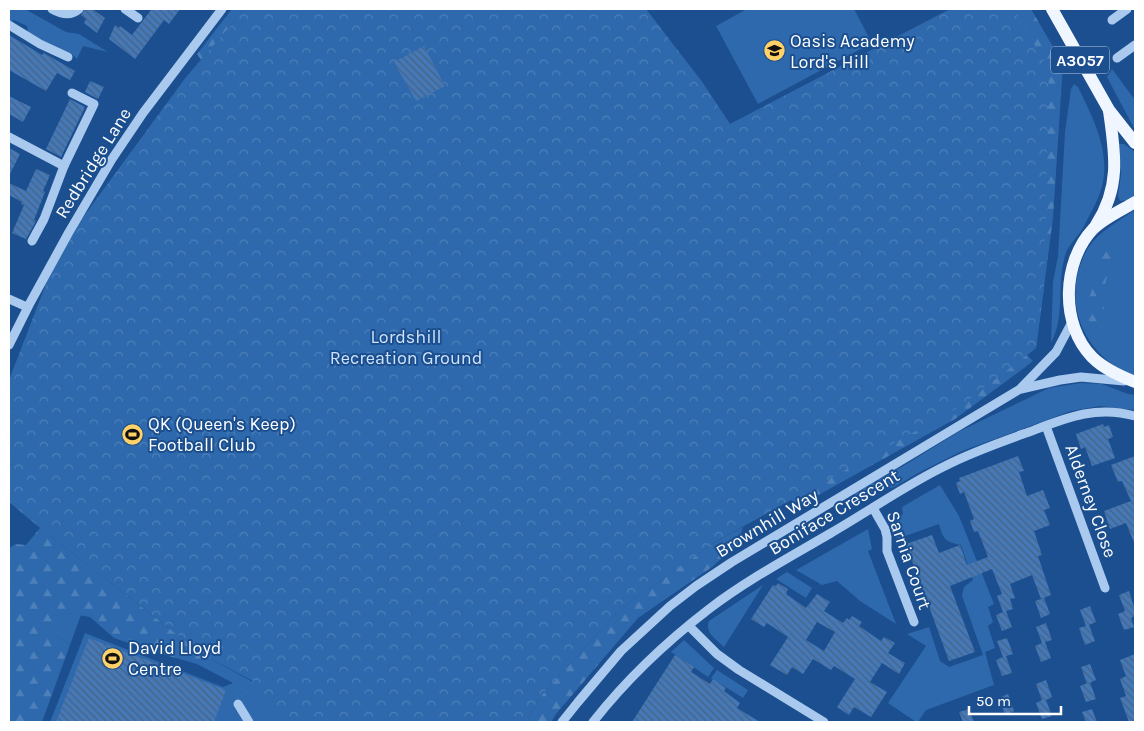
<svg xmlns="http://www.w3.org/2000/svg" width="1144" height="731" font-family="Karla,sans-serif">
<defs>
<pattern id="forest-firs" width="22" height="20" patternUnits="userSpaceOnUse" patternTransform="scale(1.25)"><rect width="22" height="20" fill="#2e69ad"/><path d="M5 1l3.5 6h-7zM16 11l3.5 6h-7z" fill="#4d80b9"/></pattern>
<pattern id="park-crowns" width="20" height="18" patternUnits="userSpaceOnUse" patternTransform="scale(1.25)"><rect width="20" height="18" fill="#2e69ad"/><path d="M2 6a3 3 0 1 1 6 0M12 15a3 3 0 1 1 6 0" fill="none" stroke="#4d80b9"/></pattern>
<pattern id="building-back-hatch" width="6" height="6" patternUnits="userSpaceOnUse" patternTransform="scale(1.25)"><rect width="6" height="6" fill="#4478b7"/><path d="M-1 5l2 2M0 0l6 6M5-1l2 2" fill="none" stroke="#486282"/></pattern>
</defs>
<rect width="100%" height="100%" fill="#1b4f8f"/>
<g fill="#2e69ad">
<path d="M 9,9 L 25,9 L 66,32 L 79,34 L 108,52 L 83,46 L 77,59 L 71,53 L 49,46 L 28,33 L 27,26 L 14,20 L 10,22 L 9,21 Z"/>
<path d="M 747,9 L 854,9 L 872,43 L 758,104 L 716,26 Z"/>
<path d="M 1112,69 L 1135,100 L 1135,130 L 1107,77 Z"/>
<path d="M 1074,84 L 1078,87 C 1094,120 1113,156 1100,193 C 1096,204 1090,214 1085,224 C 1079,238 1067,243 1064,260 C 1057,288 1065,317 1051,343 L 1053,282 L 1058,256 L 1065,132 L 1071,89 Z"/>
<path d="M 1119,144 L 1124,144 L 1135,152 L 1135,195 L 1126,200 L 1120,201 L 1118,195 L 1121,175 Z"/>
<path d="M 1135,210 L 1135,376 C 1129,373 1121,370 1115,366 C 1075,339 1064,290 1088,248 C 1099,231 1119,221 1135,210 Z"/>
<path d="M 1081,383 L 1102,384 L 1128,394 L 1135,395 L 1135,410 L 1100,406 L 1071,411 L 962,451 L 920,472 L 894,487 L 859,498 L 852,493 L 903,466 L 960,431 L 1049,388 Z"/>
<path d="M 940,485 L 959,516 L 994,604 L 988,607 L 993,622 L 988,626 L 995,648 L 985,652 L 994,685 L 926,710 L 918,722 L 916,722 L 888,703 L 926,646 L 907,634 L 929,627 L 940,661 L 949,667 L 983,655 L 962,596 L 964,587 L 973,580 L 961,545 C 945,542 943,539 939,524 L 897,539 L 888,520 L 895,521 L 903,514 L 902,507 Z"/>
<path d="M 868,529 L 872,549 L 868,551 L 896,624 L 860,601 L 837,581 L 822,585 L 796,570 Z"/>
<path d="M 787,572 L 812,588 L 806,598 L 776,579 Z"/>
<path d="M 763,585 L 724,647 C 717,640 704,632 709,621 Z"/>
<path d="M 67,613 L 81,615 L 70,645 L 56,636 L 55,616 Z"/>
<path d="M 85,633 L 223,687 L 233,683 L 197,664 L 205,656 L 253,682 L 345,722 L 50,722 Z"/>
<path d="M 684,640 L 714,668 L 708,677 L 671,652 Z"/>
<path d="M 717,670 L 748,690 L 743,698 L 711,678 Z"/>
</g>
<g fill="url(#forest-firs)">
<path d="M 232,9 L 245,9 L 201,60 L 197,54 Z"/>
<path d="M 994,9 L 1031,9 L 1063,64 L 1053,218 L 1036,348 L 1027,355 L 1033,361 L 1024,368 L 955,419 L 797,507 L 791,500 Z"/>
<path d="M 1113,248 L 1119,248 L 1123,251 L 1120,263 L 1110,271 L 1106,280 L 1103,305 L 1106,316 L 1103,324 L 1095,325 L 1088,320 L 1085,310 C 1093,292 1094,273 1102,254 Z"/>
<path d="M 743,527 L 738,544 L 712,567 L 638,618 L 556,714 L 551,722 L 527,722 L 539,698 L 609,621 L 627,604 L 715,542 Z"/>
<path d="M 40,528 L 205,656 L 197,664 L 155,652 L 114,638 L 90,617 L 67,613 L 56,616 L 56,636 L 70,645 L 42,722 L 9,722 L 9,548 L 16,544 L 26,545 Z"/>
</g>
<path fill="url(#park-crowns)" d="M 245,9 L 646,9 L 703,83 L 730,124 L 950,9 L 1014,9 L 1049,70 L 1044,288 L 1036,348 L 961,406 L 715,542 L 627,604 L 609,621 L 539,698 L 527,722 L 295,722 L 247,692 L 253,681 L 205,656 L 40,528 L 9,502 L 9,380 L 59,250 L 186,77 Z"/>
<g fill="url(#building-back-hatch)" fill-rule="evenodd">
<path d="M 85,9 L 92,9 L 105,18 L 97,33 L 84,23 L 86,19 L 81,15 Z"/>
<path d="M 149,9 L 180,9 L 169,24 L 164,20 L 135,59 L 109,39 L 115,25 L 119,28 L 120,26 L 132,35 L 151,10 Z"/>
<path d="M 9,35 L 42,55 L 44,53 L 75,71 L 70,80 L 57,73 L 46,91 L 9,70 Z"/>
<path d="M 424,46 L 445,86 L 416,101 L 394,62 Z"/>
<path d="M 90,81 L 104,87 L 98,99 L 85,92 Z"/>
<path d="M 9,96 L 31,107 L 23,122 L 9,114 Z"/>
<path d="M 70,99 L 85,107 L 61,157 L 46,149 Z"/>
<path d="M 9,148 L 20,154 L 9,176 Z"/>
<path d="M 36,169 L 50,175 L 43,191 L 45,192 L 34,220 L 36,221 L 26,239 L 12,233 L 24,205 L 21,204 L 22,202 L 9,195 L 9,183 L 26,191 Z"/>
<path d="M 1103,424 L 1104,427 L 1109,425 L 1113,437 L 1108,439 L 1115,458 L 1092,466 L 1085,447 L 1081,449 L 1076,434 Z"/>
<path d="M 1018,456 L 1024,471 L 1019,472 L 1027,496 L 1043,490 L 1050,508 L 1044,510 L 1050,525 L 1034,531 L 1042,555 L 1038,556 L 1051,595 L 1041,599 L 1032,575 L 1010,584 L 1015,598 L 1010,599 L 1013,609 L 1006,611 L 1012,627 L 1002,631 L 996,615 L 1003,612 L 997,596 L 1002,594 L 992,569 L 950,586 L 975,652 L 949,661 L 906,544 L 932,535 L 939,553 L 960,545 L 967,565 L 988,557 L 978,531 L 974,532 L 970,521 L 974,519 L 964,492 L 960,494 L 956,483 L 960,481 L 959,478 Z"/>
<path d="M 1135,456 L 1135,545 L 1126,523 L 1110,529 L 1104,511 L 1131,501 L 1122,481 L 1118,482 L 1111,465 Z"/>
<path d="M 778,583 L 788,589 L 786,594 L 806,608 L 817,594 L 830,602 L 824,611 L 843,623 L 847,618 L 849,620 L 852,616 L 862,622 L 859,626 L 881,641 L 884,637 L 895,643 L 888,653 L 905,663 L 899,674 L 882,663 L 870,682 L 887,692 L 871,717 L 854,707 L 849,715 L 837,707 L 855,679 L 834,666 L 831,670 L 813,659 L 803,674 L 792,667 L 787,675 L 770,665 L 788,637 L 767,623 L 764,627 L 751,619 L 773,585 L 776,586 ZM 817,622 L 835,632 L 824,651 L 806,640 Z"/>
<path d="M 1129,591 L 1135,610 L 1135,616 L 1131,618 L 1134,627 L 1124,630 L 1118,614 L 1125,611 L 1119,595 Z"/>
<path d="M 1044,598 L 1050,614 L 1041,618 L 1035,601 Z"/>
<path d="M 1090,606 L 1096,622 L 1089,625 L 1095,641 L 1085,645 L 1079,628 L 1086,626 L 1080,610 Z"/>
<path d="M 1046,623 L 1052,640 L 1045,642 L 1051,658 L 1041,662 L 1035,646 L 1042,643 L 1036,627 Z"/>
<path d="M 89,638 L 226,690 L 214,722 L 56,722 Z"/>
<path d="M 1007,638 L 1013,654 L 1006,656 L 1012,673 L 1002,676 L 996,660 L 1003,657 L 997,641 Z"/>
<path d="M 1135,654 L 1135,722 L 1129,722 L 1120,698 L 1126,696 L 1120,679 L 1126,676 L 1120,660 Z"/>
<path d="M 675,655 L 694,667 L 691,672 L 710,684 L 713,679 L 726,688 L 724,691 L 740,703 L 737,708 L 760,722 L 632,722 Z"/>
<path d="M 1090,664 L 1096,680 L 1087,684 L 1081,667 Z"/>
<path d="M 1046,680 L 1052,697 L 1046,700 L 1052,716 L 1042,719 L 1036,703 L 1042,700 L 1036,684 Z"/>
<path d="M 1090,682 L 1096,699 L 1086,702 L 1080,686 Z"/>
<path d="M 1008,694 L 1014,711 L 1005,715 L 999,698 Z"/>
<path d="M 969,709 L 974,722 L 963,722 L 959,712 Z"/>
<path d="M 1092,709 L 1097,722 L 1086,722 L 1082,712 Z"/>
</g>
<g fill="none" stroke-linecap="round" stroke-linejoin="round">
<g stroke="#a9c9ee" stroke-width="9">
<path d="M 52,9 C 61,14 71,16 79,9"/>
<path d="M 125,9 L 138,18"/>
<path d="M 1112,20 L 1127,9"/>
<path d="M 9,25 L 40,44 L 68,57"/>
<path d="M 1117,58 L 1135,45"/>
<path d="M 9,137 L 64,166 L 94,104 L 72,93"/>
<path d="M 32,241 L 44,219 L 64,166"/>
<path d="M 9,299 L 27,307"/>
<path d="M 9,345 L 30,303 L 69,232 L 112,159 L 143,113 L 222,9"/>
<path d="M 1021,389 L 1060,380 L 1081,377 L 1124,381"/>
<path d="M 1046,426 L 1105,588"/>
<path d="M 873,508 L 885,529 L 887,537 L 887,551 L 914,622"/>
<path d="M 689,626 L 717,654 L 739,670 L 824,722"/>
<path d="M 238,704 L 249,722"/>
<path d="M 562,722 L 578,702 L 621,651 L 670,606 L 696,586 L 732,562 L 1020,389 L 1056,352 L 1072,322"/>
<path d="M 593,722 C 626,680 666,642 709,609 C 747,580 790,557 831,533 C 869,511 906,485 945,466 C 972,452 1001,442 1029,432 C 1066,418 1096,405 1135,416"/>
</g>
<g stroke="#f0f6ff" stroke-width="12">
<path d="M 1052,9 L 1109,110 L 1135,143"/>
<path d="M 1135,202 C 1122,210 1104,218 1093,229 C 1062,262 1060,324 1092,357 C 1104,369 1120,376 1135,382"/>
<path d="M 1096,225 C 1121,187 1115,153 1109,111"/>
</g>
</g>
<defs>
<symbol id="school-disc" viewBox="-11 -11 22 22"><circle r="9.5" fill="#ffd166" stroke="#1b4f8f"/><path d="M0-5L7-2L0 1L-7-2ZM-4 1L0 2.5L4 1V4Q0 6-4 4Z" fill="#111"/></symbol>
<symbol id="stadium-disc" viewBox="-11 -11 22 22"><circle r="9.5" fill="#ffd166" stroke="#1b4f8f"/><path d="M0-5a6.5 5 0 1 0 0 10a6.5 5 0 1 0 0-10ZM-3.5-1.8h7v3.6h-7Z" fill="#111"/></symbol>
</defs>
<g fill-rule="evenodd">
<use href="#school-disc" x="762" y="38" width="25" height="25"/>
<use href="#stadium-disc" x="120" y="422" width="25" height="25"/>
<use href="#stadium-disc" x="100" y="646" width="25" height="25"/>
</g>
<g text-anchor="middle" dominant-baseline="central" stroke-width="4" stroke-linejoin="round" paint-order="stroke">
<rect fill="#1b4f8f" stroke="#bbcadd" stroke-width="1" x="1051" y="46.5" width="58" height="27" rx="4"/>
<g font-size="16" font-weight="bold" fill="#fff">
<text x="1080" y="60">A3057</text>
</g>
<g font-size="18" fill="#fff" stroke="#1b4f8f" text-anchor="start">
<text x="790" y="41">Oasis Academy<tspan x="790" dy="21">Lord's Hill</tspan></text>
<text x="148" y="424">QK (Queen's Keep)<tspan x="148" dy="21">Football Club</tspan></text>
<text x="128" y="648">David Lloyd<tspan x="128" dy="21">Centre</tspan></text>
</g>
<g font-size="18" fill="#fff" stroke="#1b4f8f">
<text transform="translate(93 163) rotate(-58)">Redbridge Lane</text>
<text transform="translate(1091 501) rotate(70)">Alderney Close</text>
<text transform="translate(834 512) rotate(-31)">Boniface Crescent</text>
<text transform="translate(767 523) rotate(-31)">Brownhill Way</text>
<text transform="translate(909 560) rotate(71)">Sarnia Court</text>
</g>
<g font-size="18" fill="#cfe3fa" stroke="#1b4f8f">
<text x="406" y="337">Lordshill<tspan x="406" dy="21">Recreation Ground</tspan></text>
</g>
</g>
<rect width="1144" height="731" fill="none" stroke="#ffffff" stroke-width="20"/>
<path d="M969 706v8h92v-8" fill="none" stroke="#ffffff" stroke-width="2.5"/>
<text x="976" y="706" font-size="15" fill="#ffffff" stroke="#1b4f8f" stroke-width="4" paint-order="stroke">50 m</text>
</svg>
